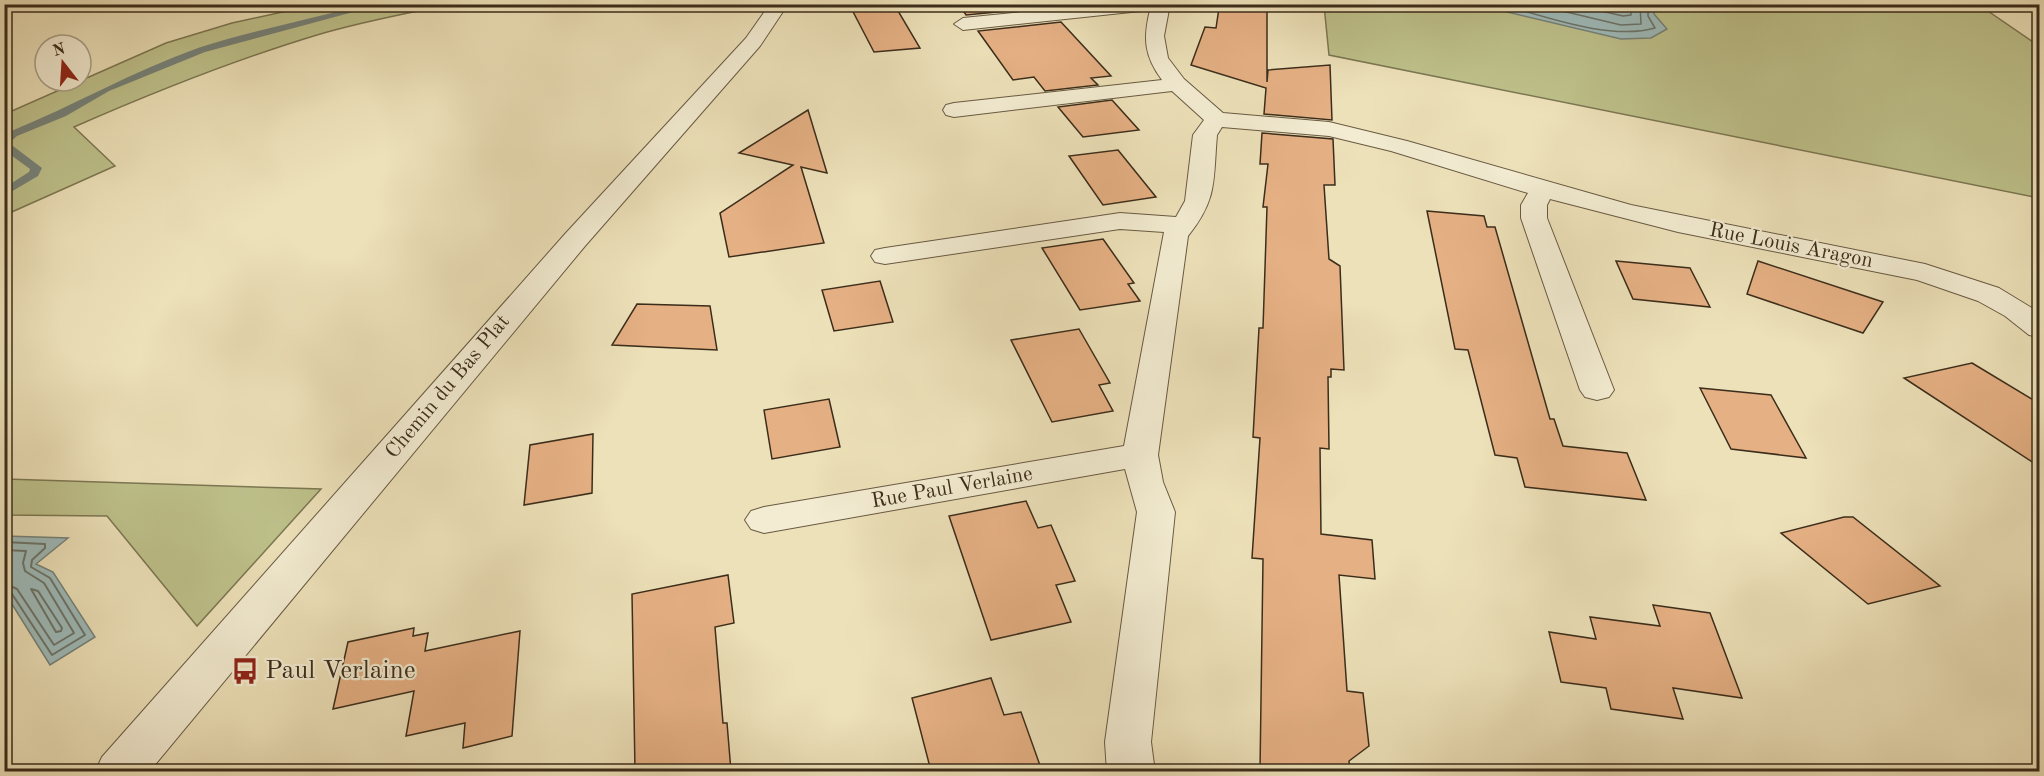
<svg xmlns="http://www.w3.org/2000/svg" width="2044" height="776" font-family="'Old Standard TT',serif">
<rect width="100%" height="100%" fill="#ede1b9"/>
<filter id="stains"><feTurbulence type="fractalNoise" baseFrequency=".00333" numOctaves="4"/><feColorMatrix values="0 0 0 0 .2 0 0 0 0 .09 0 0 0 0 .02 0 0 0 .5 -.17"/></filter>
<radialGradient id="worn" r=".72"><stop offset=".6" stop-color="#630" stop-opacity="0"/><stop offset="1" stop-color="#630" stop-opacity=".3"/></radialGradient>
<g fill="#bec18b" stroke="#7c7753" stroke-width="1.5">
<path d="M 319,4 L 447,5 C 404,14 360,22 317,35 C 234,60 154,92 74,127 L 115,166 L 5,215 L 5,114 L 166,43 L 232,23 Z"/>
<path d="M 1324,5 L 1979,5 L 2039,46 L 2039,198 L 1329,55 Z"/>
<path d="M 5,479 L 321,489 L 197,626 L 107,516 L 5,515 Z"/>
</g>
<g fill="#9ebbba" stroke="#76827a" stroke-width="1.5">
<path d="M 1493,5 L 1654,5 L 1654,14 L 1667,29 L 1651,38 L 1621,39 L 1494,9 Z"/>
<path d="M 5,536 L 68,538 L 36,564 L 53,572 L 95,637 L 50,665 L 5,593 Z"/>
</g>
<g fill="none" stroke-linecap="round" stroke-linejoin="round">
<g stroke="#6c746a" stroke-width="1.5">
<path d="M 1500,4 C 1544,16 1610,41 1655,28 L 1648,16 L 1648,4"/>
<path d="M 1533,4 L 1621,25 L 1641,24 L 1640,4"/>
<path d="M 1571,4 L 1623,16 L 1631,15 L 1631,4"/>
</g>
<g stroke="#6c746a" stroke-width="2">
<path d="M 4,542 L 45,544 L 45,548 L 32,560 L 31,567 L 50,578 L 85,635 L 52,655 L 12,594 L 4,591"/>
<path d="M 4,550 L 26,551 L 23,563 L 25,571 L 44,583 L 74,633 L 54,645 L 17,589 L 4,583"/>
<path d="M 31,589 L 38,591 L 62,628 L 61,631 L 56,632 Z"/>
</g>
<path fill="#76827a" fill-rule="evenodd" d="M 367,4 L 383,4 L 205,52 L 109,91 L 66,116 L 17,136 L 9,143 L 42,168 L 38,176 L 4,196 L 4,188 L 29,172 L 30,169 L 4,150 L 4,136 L 9,132 C 73,106 133,71 198,48 C 253,30 312,19 367,4 Z"/>
</g>
<g fill="#e5b084" stroke="#3b2d1b" stroke-width="1.5">
<path d="M 849,4 L 894,4 L 920,48 L 874,52 Z"/>
<path d="M 959,4 L 1045,4 L 1048,7 L 966,15 Z"/>
<path d="M 1227,4 L 1267,4 L 1267,82 L 1268,70 L 1330,65 L 1332,120 L 1264,114 L 1266,88 L 1191,65 L 1205,27 L 1216,28 L 1219,8 L 1227,8 Z"/>
<path d="M 1061,22 L 1111,76 L 1091,78 L 1098,85 L 1045,91 L 1034,77 L 1013,80 L 978,31 Z"/>
<path d="M 1112,100 L 1139,130 L 1083,137 L 1058,107 Z"/>
<path d="M 808,110 L 827,173 L 801,167 L 824,243 L 729,257 L 720,213 L 793,165 L 739,153 Z"/>
<path d="M 1262,133 L 1333,139 L 1335,185 L 1324,185 L 1329,259 L 1340,266 L 1344,370 L 1331,369 L 1331,377 L 1328,377 L 1329,449 L 1320,448 L 1321,534 L 1372,540 L 1375,579 L 1339,575 L 1347,691 L 1363,693 L 1369,746 L 1349,761 L 1350,771 L 1260,771 L 1263,559 L 1252,558 L 1260,438 L 1253,437 L 1259,328 L 1263,328 L 1267,207 L 1263,207 L 1268,164 L 1260,164 Z"/>
<path d="M 1118,150 L 1156,197 L 1103,205 L 1069,156 Z"/>
<path d="M 1427,211 L 1484,216 L 1487,227 L 1495,227 L 1550,419 L 1554,419 L 1563,446 L 1627,453 L 1646,500 L 1525,487 L 1517,458 L 1495,455 L 1468,350 L 1455,349 Z"/>
<path d="M 1103,239 L 1134,283 L 1128,284 L 1140,301 L 1080,310 L 1042,248 Z"/>
<path d="M 1616,261 L 1690,268 L 1710,307 L 1633,299 Z"/>
<path d="M 1758,261 L 1883,302 L 1863,333 L 1747,294 Z"/>
<path d="M 880,281 L 893,322 L 834,331 L 822,290 Z"/>
<path d="M 637,304 L 710,306 L 717,350 L 612,345 Z"/>
<path d="M 1079,329 L 1110,383 L 1099,385 L 1113,411 L 1052,422 L 1011,340 Z"/>
<path d="M 1972,363 L 2040,404 L 2040,467 L 1904,378 Z"/>
<path d="M 1700,388 L 1771,395 L 1806,458 L 1731,449 Z"/>
<path d="M 829,399 L 840,447 L 772,459 L 764,410 Z"/>
<path d="M 593,434 L 592,493 L 524,505 L 530,445 Z"/>
<path d="M 1026,501 L 1038,528 L 1051,525 L 1075,581 L 1056,585 L 1071,622 L 991,640 L 949,516 Z"/>
<path d="M 1844,517 L 1853,517 L 1940,586 L 1868,604 L 1781,533 Z"/>
<path d="M 728,575 L 734,623 L 715,627 L 723,723 L 727,723 L 731,771 L 635,771 L 632,594 Z"/>
<path d="M 1653,605 L 1710,613 L 1742,698 L 1673,688 L 1683,719 L 1611,709 L 1606,688 L 1561,682 L 1549,632 L 1596,639 L 1590,617 L 1660,626 Z"/>
<path d="M 414,628 L 413,636 L 428,633 L 425,651 L 520,631 L 512,736 L 463,748 L 465,723 L 406,736 L 414,691 L 333,709 L 348,642 Z"/>
<path d="M 991,678 L 1004,715 L 1021,712 L 1042,771 L 931,771 L 912,698 Z"/>
</g>
<g fill="none" stroke-linecap="round" stroke-linejoin="round">
<defs>
<g id="minor">
<path d="M 770,4 L 788,4 L 760,46 L 585,246 L 149,772 L 95,772 L 102,757 L 565,234 L 746,38 Z"/>
<path d="M 1101,4 L 1170,4 L 1164,36 L 1168,58 L 1184,79 L 1223,113 L 1329,122 L 1407,141 L 1631,205 L 1925,264 L 1999,288 L 2040,313 L 2040,337 L 2029,335 L 2005,316 L 1978,301 L 1917,280 L 1678,232 L 1550,199 L 1547,205 L 1547,218 L 1614,390 L 1609,397 L 1597,400 L 1585,397 L 1580,390 L 1521,218 L 1521,205 L 1528,193 L 1391,151 L 1329,136 L 1222,127 L 1217,135 C 1213,180 1218,199 1188,236 L 1158,455 L 1163,482 L 1175,512 L 1151,742 L 1155,772 L 1107,772 L 1105,742 L 1137,512 L 1125,469 L 764,533 L 751,529 L 745,520 L 751,511 L 764,507 L 1124,446 L 1164,232 L 1120,229 L 885,264 L 875,262 L 871,256 L 875,250 L 885,248 L 1120,213 L 1176,217 L 1185,201 L 1193,135 L 1204,120 L 1172,91 L 954,117 L 946,115 L 943,110 L 946,105 L 954,103 L 1162,80 C 1144,56 1143,38 1150,10 L 963,30 L 954,24 L 963,18 Z"/>
</g>
</defs>
<use href="#minor" stroke="#685a42" stroke-width="2"/>
<use href="#minor" fill="#f3ecd2" fill-rule="evenodd"/>
</g>
<defs>
<symbol id="bus-bare" viewBox="-9 -9 18 18"><path d="M-5-6H5V4H4V6H2V4H-2V6H-4V4H-5ZM-3.5-4V0h7V-4ZM-3.5 1.2v1.5H-2V1.2ZM2 1.2v1.5H3.5V1.2Z" fill="#8f2418" stroke="#f3ecd2" stroke-width="2.5" paint-order="stroke"/></symbol>
</defs>
<g fill-rule="evenodd">
<use href="#bus-bare" x="226" y="652" width="38" height="38"/>
</g>
<g text-anchor="middle" dominant-baseline="central" stroke-width="4.5" stroke-linejoin="round" paint-order="stroke">
<g font-size="21" fill="#3b2d1b" stroke="#f3ecd2">
<text transform="translate(1791 246) rotate(11)">Rue Louis Aragon</text>
<text transform="translate(448 387) rotate(-50)">Chemin du Bas Plat</text>
<text transform="translate(952 488) rotate(-10)">Rue Paul Verlaine</text>
</g>
<g font-size="26" fill="#3b2d1b" stroke="#f3ecd2" text-anchor="start">
<text x="265" y="671">Paul Verlaine</text>
</g>
</g>
<rect width="2044" height="776" fill="none" stroke="#ede1b9" stroke-width="24"/>
<rect x="6" y="6" width="2032" height="764" fill="none" stroke="#3b2d1b" stroke-width="3"/>
<rect x="12" y="12" width="2020" height="752" fill="none" stroke="#3b2d1b" stroke-width="1.5"/>
<g transform="translate(63 63) rotate(343)"><circle r="28" fill="#f3ecd2" stroke="#a9a089" stroke-width="1.5"/>
<path d="M0-4.5L10 22L0 15L-10 22Z" fill="#8f2418"/>
<text y="-9" font-size="16" font-weight="bold" text-anchor="middle" fill="#3b2d1b">N</text>
</g>
<rect width="100%" height="100%" filter="url(#stains)"/>
<rect width="100%" height="100%" fill="url(#worn)"/>
</svg>
